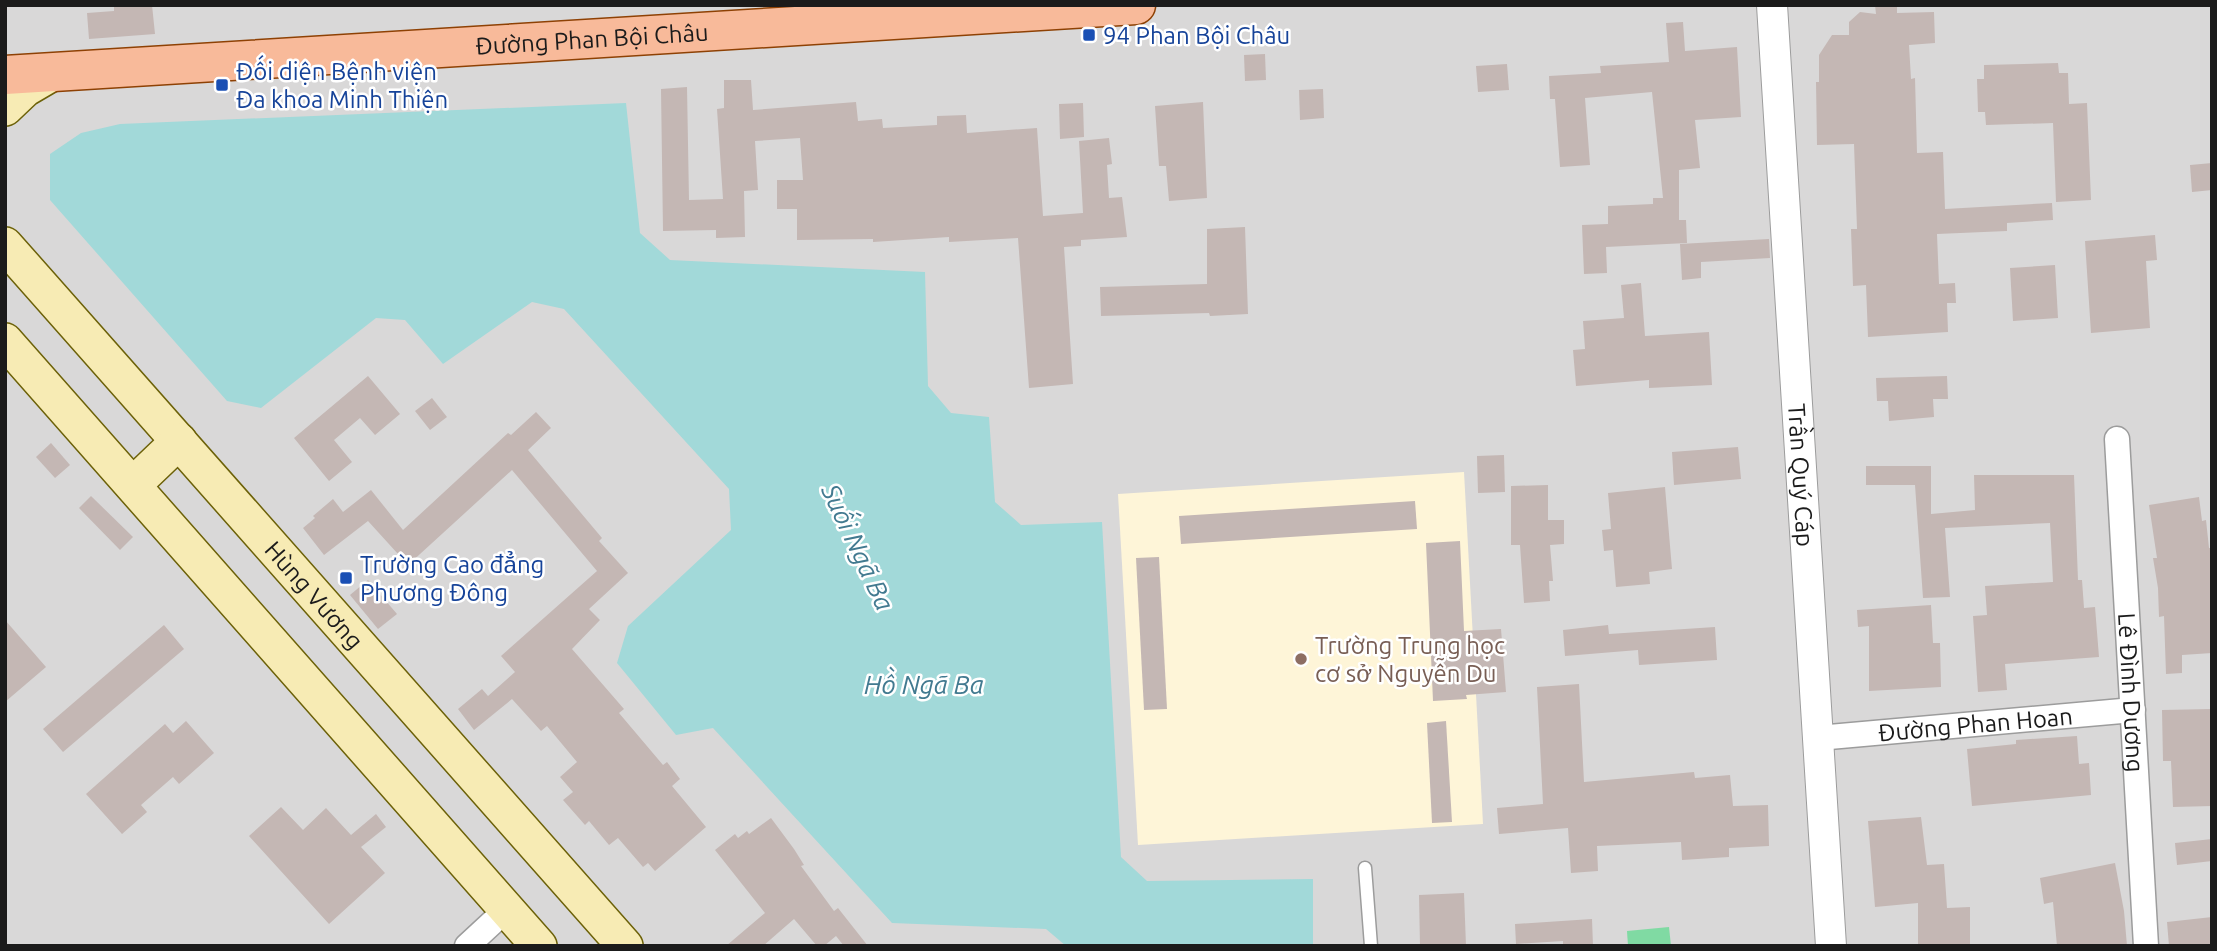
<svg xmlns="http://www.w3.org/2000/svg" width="2217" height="951" font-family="Ubuntu,sans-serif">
<rect width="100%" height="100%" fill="#ece6e1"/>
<rect fill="#d9d8d8" x="5" y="5" width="2207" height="941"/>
<path fill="#fef5d8" d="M 1464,472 L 1483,824 L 1138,845 L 1118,494 Z"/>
<path fill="#80daa3" d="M 1669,927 L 1671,946 L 1628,946 L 1627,931 Z"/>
<path fill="#a2d9d9" d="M 626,103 L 640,233 L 670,260 L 925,272 L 928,386 L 951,413 L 989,417 L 995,502 L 1021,525 L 1102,522 L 1121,857 L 1147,881 L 1313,879 L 1313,946 L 1066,946 L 1046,929 L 892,923 L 713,728 L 676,735 L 617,663 L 628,626 L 731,530 L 729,489 L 564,309 L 532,302 L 443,364 L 405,320 L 376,318 L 261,408 L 227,401 L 50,200 L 50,154 L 81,133 L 120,124 Z"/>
<g fill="#c4b7b4">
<path d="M 114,5 L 152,5 L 155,34 L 89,39 L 87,13 L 114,11 Z"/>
<path d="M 1875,5 L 1897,5 L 1897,13 L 1934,12 L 1935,43 L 1909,45 L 1911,79 L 1915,78 L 1917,153 L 1943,152 L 1945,209 L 2052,203 L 2053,220 L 2007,223 L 2007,231 L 1937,234 L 1939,284 L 1955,283 L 1956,303 L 1947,303 L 1948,332 L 1868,337 L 1866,285 L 1853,286 L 1851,229 L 1857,229 L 1854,144 L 1817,145 L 1816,82 L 1819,82 L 1819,55 L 1832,35 L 1849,35 L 1849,22 L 1860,12 L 1876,14 Z"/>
<path d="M 1683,22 L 1685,51 L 1737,47 L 1741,117 L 1695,120 L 1700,168 L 1679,170 L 1679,220 L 1686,220 L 1687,243 L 1606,247 L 1607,273 L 1584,274 L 1582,225 L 1608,224 L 1608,206 L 1653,204 L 1653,198 L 1663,198 L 1652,92 L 1585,98 L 1590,165 L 1560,167 L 1555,99 L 1550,99 L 1549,76 L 1601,73 L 1600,66 L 1669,62 L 1666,23 Z"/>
<path d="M 1265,54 L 1266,80 L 1245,81 L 1244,55 Z"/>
<path d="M 2058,63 L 2059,73 L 2068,73 L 2069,104 L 2087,103 L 2091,200 L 2056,202 L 2053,123 L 1986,125 L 1985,112 L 1978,112 L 1977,79 L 1984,79 L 1984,65 Z"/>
<path d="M 1507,64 L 1509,90 L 1478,92 L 1476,66 Z"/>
<path d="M 724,80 L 751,80 L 753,110 L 856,102 L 858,121 L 882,119 L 883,128 L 937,125 L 937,116 L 966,115 L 967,133 L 1037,128 L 1043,216 L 1083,213 L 1079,141 L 1109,138 L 1112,164 L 1107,165 L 1109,198 L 1122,197 L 1127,237 L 1081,240 L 1081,246 L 1064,247 L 1073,384 L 1029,388 L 1018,238 L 949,242 L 949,237 L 873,242 L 873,239 L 797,240 L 797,209 L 777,209 L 777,180 L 803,180 L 800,138 L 755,141 L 758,190 L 744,191 L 745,237 L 716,238 L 716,230 L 663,231 L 661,89 L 687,87 L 689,200 L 723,199 L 717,109 L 724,108 Z"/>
<path d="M 1323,89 L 1324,118 L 1300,120 L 1299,90 Z"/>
<path d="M 1203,102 L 1207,198 L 1169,201 L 1166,166 L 1159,166 L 1155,106 Z"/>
<path d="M 1083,103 L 1084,137 L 1060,139 L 1059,104 Z"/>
<path d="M 2212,163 L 2212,190 L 2192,192 L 2190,165 Z"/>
<path d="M 1245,227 L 1248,314 L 1210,316 L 1209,313 L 1101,316 L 1100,287 L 1207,284 L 1207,229 Z"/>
<path d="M 2155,235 L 2157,260 L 2146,261 L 2150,328 L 2091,333 L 2085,241 Z"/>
<path d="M 1769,239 L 1770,258 L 1701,262 L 1701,278 L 1682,280 L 1680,244 Z"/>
<path d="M 2055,265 L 2058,318 L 2013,321 L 2010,268 Z"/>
<path d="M 1641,283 L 1645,336 L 1709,332 L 1712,385 L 1649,388 L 1649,380 L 1576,386 L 1573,350 L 1585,349 L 1583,321 L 1624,318 L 1621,285 Z"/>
<path d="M 368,376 L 400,414 L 375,435 L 360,418 L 334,440 L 352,462 L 329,481 L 294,438 Z"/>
<path d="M 1947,376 L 1948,399 L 1933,399 L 1934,417 L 1889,421 L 1888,401 L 1877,401 L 1876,378 Z"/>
<path d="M 432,398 L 447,417 L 430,430 L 415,411 Z"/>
<path d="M 536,412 L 551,428 L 528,450 L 602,538 L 599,541 L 628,573 L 589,609 L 600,620 L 572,649 L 624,709 L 619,713 L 663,765 L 667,762 L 680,779 L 672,786 L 706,827 L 655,871 L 648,863 L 643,867 L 618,838 L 609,845 L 589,821 L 585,825 L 563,800 L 573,792 L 560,777 L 577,762 L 547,726 L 541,731 L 512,699 L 474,730 L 458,709 L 482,689 L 488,696 L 515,672 L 501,656 L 597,571 L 512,470 L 408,565 L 368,521 L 324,555 L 303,528 L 315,518 L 313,516 L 333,499 L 343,512 L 371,490 L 403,530 L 508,433 L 511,435 Z"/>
<path d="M 51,443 L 70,465 L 55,478 L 36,457 Z"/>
<path d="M 1738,447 L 1741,479 L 1674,485 L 1672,452 Z"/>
<path d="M 1504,455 L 1505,492 L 1478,493 L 1477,456 Z"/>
<path d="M 1866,466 L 1931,466 L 1931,514 L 1975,510 L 1974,475 L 2074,475 L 2078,580 L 2082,580 L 2084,608 L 2095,607 L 2099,657 L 2005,664 L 2007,690 L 1978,692 L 1973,616 L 1987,615 L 1985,586 L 2053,582 L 2050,523 L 1945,528 L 1950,597 L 1923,598 L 1915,485 L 1866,485 Z"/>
<path d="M 1548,485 L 1548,520 L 1564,520 L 1564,544 L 1550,545 L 1553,581 L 1549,581 L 1550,601 L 1524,603 L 1520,545 L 1511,545 L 1511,486 Z"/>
<path d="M 1665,487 L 1672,569 L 1649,572 L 1650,584 L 1616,587 L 1613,550 L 1604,551 L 1602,530 L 1611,529 L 1608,493 Z"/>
<path d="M 91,496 L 133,537 L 120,550 L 79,508 Z"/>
<path d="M 2199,497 L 2202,521 L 2206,520 L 2209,548 L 2212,548 L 2212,653 L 2182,655 L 2182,673 L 2166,674 L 2164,616 L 2159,617 L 2158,588 L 2153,558 L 2157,558 L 2149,505 Z"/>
<path d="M 1415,501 L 1417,529 L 1181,544 L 1179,516 Z"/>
<path d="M 1460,541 L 1464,631 L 1501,629 L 1506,692 L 1466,695 L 1467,699 L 1433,701 L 1426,543 Z"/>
<path d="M 1159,557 L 1167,709 L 1144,710 L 1136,558 Z"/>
<path d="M 368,580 L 397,614 L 378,629 L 350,595 Z"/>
<path d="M 1931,605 L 1933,643 L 1940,643 L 1941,687 L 1869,691 L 1869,626 L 1858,627 L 1857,610 Z"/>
<path d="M 5,620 L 46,667 L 5,702 Z"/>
<path d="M 164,625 L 184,649 L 63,752 L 43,729 Z"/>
<path d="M 1608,625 L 1609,634 L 1715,627 L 1717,660 L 1639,665 L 1638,650 L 1565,656 L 1563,630 Z"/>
<path d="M 1579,684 L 1584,782 L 1694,772 L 1695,778 L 1730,775 L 1733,806 L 1768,805 L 1769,846 L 1729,848 L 1729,857 L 1682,860 L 1681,842 L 1597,846 L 1598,871 L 1571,873 L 1568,828 L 1499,834 L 1497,808 L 1543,804 L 1537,687 Z"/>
<path d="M 2212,709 L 2212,806 L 2173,807 L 2171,761 L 2163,761 L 2162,710 Z"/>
<path d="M 186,721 L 214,753 L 179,784 L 173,777 L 141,805 L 147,812 L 122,834 L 86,794 L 165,724 L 173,733 Z"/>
<path d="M 1446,721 L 1452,822 L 1432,823 L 1427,723 Z"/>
<path d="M 2077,736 L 2079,764 L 2089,763 L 2091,795 L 1972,806 L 1967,749 L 2016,744 L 2016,740 Z"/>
<path d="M 281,807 L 303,830 L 326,808 L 351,835 L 376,814 L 386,827 L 361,847 L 385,873 L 329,924 L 249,836 Z"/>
<path d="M 1921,817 L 1927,865 L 1944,864 L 1947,908 L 1970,907 L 1970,946 L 1918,946 L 1918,903 L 1875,907 L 1868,821 Z"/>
<path d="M 771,818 L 794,849 L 804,865 L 801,866 L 834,911 L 838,908 L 868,946 L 844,946 L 836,936 L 824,946 L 817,946 L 794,919 L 763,946 L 726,946 L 765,913 L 715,850 L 735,834 L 738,838 L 747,831 L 749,834 Z"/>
<path d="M 2212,839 L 2212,861 L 2177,865 L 2175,843 Z"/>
<path d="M 2115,863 L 2124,911 L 2127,946 L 2057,946 L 2053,902 L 2044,904 L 2040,878 Z"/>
<path d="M 1464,893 L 1466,946 L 1420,946 L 1419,895 Z"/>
<path d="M 2212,917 L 2212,946 L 2169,946 L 2167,922 Z"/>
<path d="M 1592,919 L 1593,946 L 1563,946 L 1563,941 L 1516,944 L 1515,924 Z"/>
</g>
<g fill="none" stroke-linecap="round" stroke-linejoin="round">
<defs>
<path id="service" d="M 1365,868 L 1371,946"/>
<g id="minor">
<path id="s1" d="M 2117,439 L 2146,946"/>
<path id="s2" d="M 1818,738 L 2133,710"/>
<path d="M 467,946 L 507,909"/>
</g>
<g id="tertiary">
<path id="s3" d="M 1772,5 L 1831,946"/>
</g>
<g id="secondary">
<path d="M 5,108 L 25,89 L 54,72"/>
<path id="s4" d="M 5,245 L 625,946"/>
<path d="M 5,341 L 539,946"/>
<path d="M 133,485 L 179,441"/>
</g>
<g id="primary">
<path id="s5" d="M 5,75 L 1136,5"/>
</g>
</defs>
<use href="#service" stroke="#9c9c9c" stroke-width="15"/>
<use href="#minor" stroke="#9c9c9c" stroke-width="27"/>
<use href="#tertiary" stroke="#9c9c9c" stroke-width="32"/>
<use href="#secondary" stroke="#6c6108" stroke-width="38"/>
<use href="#primary" stroke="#8e4104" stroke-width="41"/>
<use href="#service" stroke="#fff" stroke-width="12"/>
<use href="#minor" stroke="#fff" stroke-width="24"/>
<use href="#tertiary" stroke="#fff" stroke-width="30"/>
<use href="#secondary" stroke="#f7ebb4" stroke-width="35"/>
<use href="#primary" stroke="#f8ba9a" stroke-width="38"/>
</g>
<g fill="#1a4fb4" stroke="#fff" stroke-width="2.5">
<rect x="1082" y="28" width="14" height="14" rx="3.5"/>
<rect x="215" y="78" width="14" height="14" rx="3.5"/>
<rect x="339" y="571" width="14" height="14" rx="3.5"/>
</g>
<circle fill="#8d6e63" stroke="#fff" stroke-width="2.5" cx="1301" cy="659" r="7"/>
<g text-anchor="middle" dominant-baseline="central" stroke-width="5" stroke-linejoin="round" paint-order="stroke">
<g font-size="24" fill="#164399" stroke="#fff" text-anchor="start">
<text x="1103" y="35">94 Phan Bội Châu</text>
<text x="236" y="71">Đối diện Bệnh viện<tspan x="236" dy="28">Đa khoa Minh Thiện</tspan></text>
<text x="360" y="564">Trường Cao đẳng<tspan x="360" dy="28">Phương Đông</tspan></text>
</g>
<g font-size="24" fill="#1b1b1b" stroke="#fff">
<text stroke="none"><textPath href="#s5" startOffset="588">Đường Phan Bội Châu</textPath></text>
<text stroke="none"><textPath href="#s3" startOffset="471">Trần Quý Cáp</textPath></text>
<text stroke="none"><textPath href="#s4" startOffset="467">Hùng Vương</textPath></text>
<text stroke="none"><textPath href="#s1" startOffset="254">Lê Đình Dương</textPath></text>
<text stroke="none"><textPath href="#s2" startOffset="158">Đường Phan Hoan</textPath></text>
</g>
<g font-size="24" fill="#785e54" stroke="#fff" text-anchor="start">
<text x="1315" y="645">Trường Trung học<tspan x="1315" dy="28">cơ sở Nguyễn Du</tspan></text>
</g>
<g font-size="26" font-style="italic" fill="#427a90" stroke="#fff">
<text transform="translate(858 547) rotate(65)">Suối Ngã Ba</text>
<text x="924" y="684">Hồ Ngã Ba</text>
</g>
</g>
<rect width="2217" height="951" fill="none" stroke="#1b1b1b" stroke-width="14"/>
</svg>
